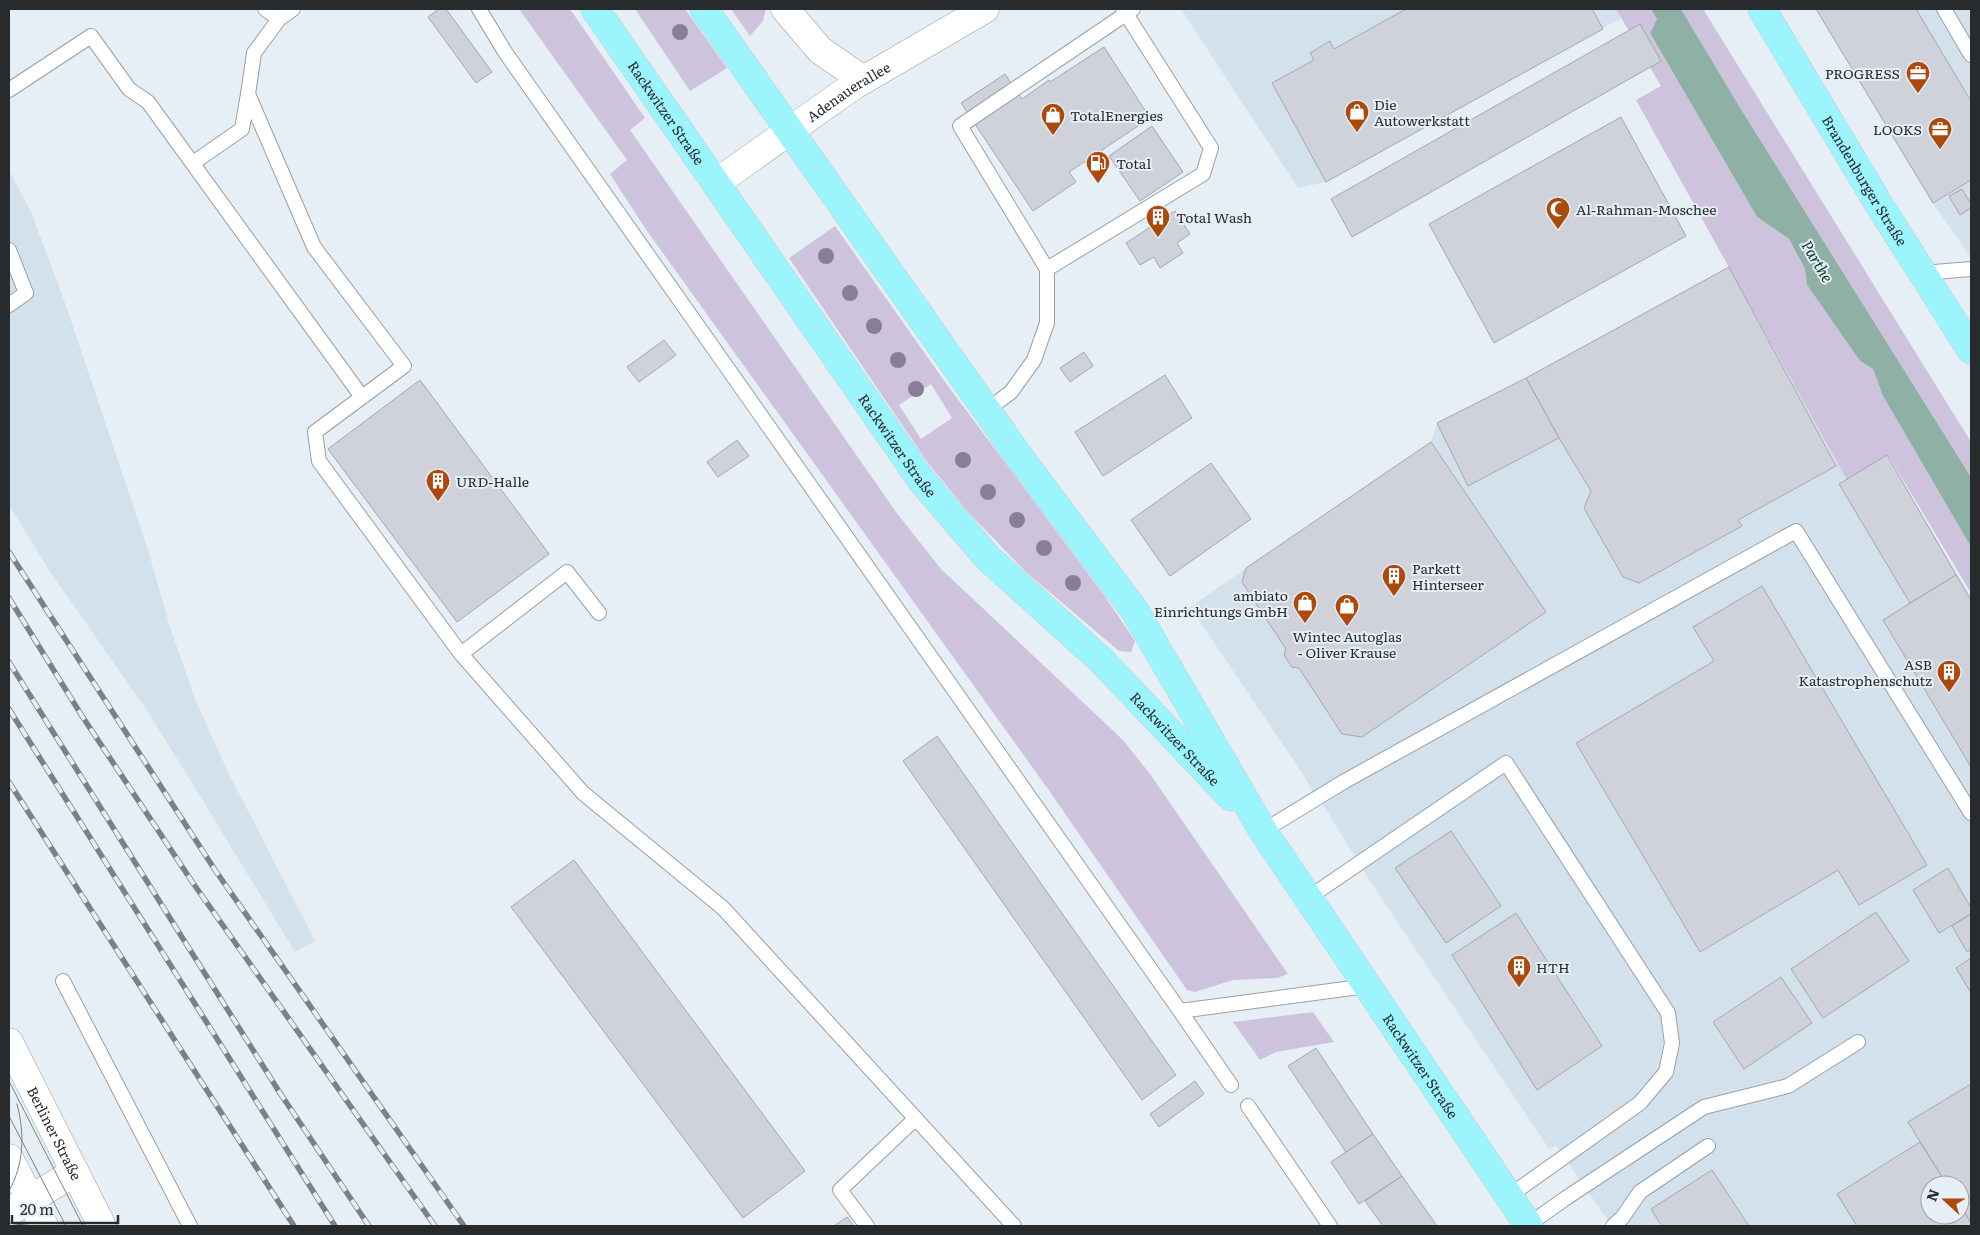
<svg xmlns="http://www.w3.org/2000/svg" width="1980" height="1235" font-family="Literata,serif">
<rect width="100%" height="100%" fill="#e6eff6"/>
<g fill="#d2e1ec" fill-rule="evenodd">
<path d="M 1181,9 L 1616,9 L 1621,18 L 1326,182 L 1298,188 Z"/>
<path d="M 1816,9 L 1971,9 L 1971,258 L 1933,203 Z"/>
<path d="M 9,171 L 31,212 L 64,300 L 148,550 L 169,624 L 195,699 L 227,770 L 315,941 L 295,952 L 194,786 L 148,712 L 51,573 L 9,505 Z"/>
<path d="M 1729,267 L 1847,479 L 1887,455 L 1971,597 L 1971,1226 L 1612,1226 L 1556,1146 L 1549,1149 L 1368,878 L 1327,811 L 1316,798 L 1306,779 L 1190,607 L 1431,442 L 1437,423 L 1526,378 ZM 1930,1185 L 1960,1185 L 1960,1215 L 1930,1215 Z"/>
</g>
<g fill="#cec3dc" fill-rule="evenodd">
<path d="M 519,9 L 570,9 L 645,118 L 630,130 L 896,512 L 941,569 L 1123,740 L 1150,774 L 1288,974 L 1277,978 L 1233,980 L 1195,992 L 1187,990 L 1048,789 L 645,228 L 610,174 L 627,160 Z"/>
<path d="M 635,9 L 685,9 L 727,68 L 690,91 Z"/>
<path d="M 731,9 L 766,9 L 763,21 L 750,36 Z"/>
<path d="M 1616,9 L 1651,9 L 1657,19 L 1650,33 L 1757,217 L 1789,239 L 1805,269 L 1807,285 L 1860,361 L 1873,369 L 1883,396 L 1971,547 L 1971,593 L 1888,455 L 1847,480 L 1636,100 L 1661,86 Z"/>
<path d="M 1681,9 L 1703,9 L 1971,442 L 1971,477 L 1739,106 Z"/>
<path d="M 835,226 L 945,382 L 1104,595 L 1135,641 L 1131,652 L 1119,651 L 1026,572 L 968,512 L 928,463 L 789,258 ZM 931,384 L 952,418 L 921,439 L 899,405 Z"/>
<path d="M 1313,1012 L 1334,1042 L 1276,1052 L 1260,1060 L 1233,1022 Z"/>
</g>
<path fill="#8fb1a5" d="M 1651,9 L 1681,9 L 1739,106 L 1971,477 L 1971,547 L 1883,396 L 1873,369 L 1860,361 L 1807,285 L 1805,269 L 1789,239 L 1757,217 L 1650,33 L 1657,19 Z"/>
<g fill="#cfd2db" stroke="#a5a7b0">
<path d="M 439,9 L 446,9 L 492,72 L 476,83 L 428,17 Z"/>
<path d="M 1406,9 L 1592,9 L 1603,29 L 1326,182 L 1272,83 L 1314,60 L 1310,53 L 1330,41 L 1334,49 Z"/>
<path d="M 1816,9 L 1916,9 L 1971,101 L 1971,180 L 1933,203 Z"/>
<path d="M 1640,24 L 1661,61 L 1352,237 L 1331,199 Z"/>
<path d="M 1104,47 L 1150,118 L 1069,172 L 1076,182 L 1033,211 L 961,103 L 1005,74 L 1022,99 L 1049,80 L 1050,82 Z"/>
<path d="M 1621,117 L 1686,236 L 1494,343 L 1429,224 Z"/>
<path d="M 1152,126 L 1183,172 L 1140,201 L 1109,156 Z"/>
<path d="M 1962,189 L 1971,204 L 1971,208 L 1960,215 L 1949,196 Z"/>
<path d="M 1175,211 L 1190,234 L 1177,243 L 1183,253 L 1160,268 L 1154,257 L 1140,265 L 1126,243 Z"/>
<path d="M 1729,267 L 1836,466 L 1738,520 L 1742,526 L 1639,583 L 1623,577 L 1584,508 L 1591,491 L 1559,438 L 1526,378 Z"/>
<path d="M 664,340 L 676,355 L 639,382 L 627,367 Z"/>
<path d="M 1084,352 L 1093,366 L 1070,382 L 1060,368 Z"/>
<path d="M 1165,375 L 1192,418 L 1103,476 L 1075,432 Z"/>
<path d="M 1526,378 L 1559,438 L 1468,486 L 1437,423 Z"/>
<path d="M 420,380 L 549,554 L 457,622 L 328,449 Z"/>
<path d="M 737,440 L 749,456 L 718,477 L 707,462 Z"/>
<path d="M 1431,442 L 1546,612 L 1362,737 L 1342,734 L 1299,668 L 1292,667 L 1284,655 L 1286,649 L 1242,582 L 1246,568 Z"/>
<path d="M 1887,455 L 1956,575 L 1910,603 L 1839,484 Z"/>
<path d="M 1211,463 L 1251,519 L 1170,576 L 1131,520 Z"/>
<path d="M 1956,575 L 1971,600 L 1971,767 L 1883,620 Z"/>
<path d="M 1762,586 L 1927,865 L 1859,905 L 1838,870 L 1700,952 L 1576,743 L 1714,661 L 1693,627 Z"/>
<path d="M 937,736 L 1176,1075 L 1142,1100 L 903,761 Z"/>
<path d="M 1451,831 L 1501,906 L 1446,943 L 1395,868 Z"/>
<path d="M 574,860 L 805,1171 L 743,1218 L 511,907 Z"/>
<path d="M 1948,868 L 1971,908 L 1971,914 L 1939,933 L 1913,890 Z"/>
<path d="M 1876,912 L 1909,961 L 1823,1018 L 1791,969 Z"/>
<path d="M 1516,913 L 1602,1046 L 1537,1090 L 1452,955 Z"/>
<path d="M 1971,914 L 1971,949 L 1967,952 L 1952,926 Z"/>
<path d="M 1971,958 L 1971,993 L 1956,968 Z"/>
<path d="M 1781,977 L 1812,1023 L 1744,1069 L 1713,1022 Z"/>
<path d="M 1316,1048 L 1373,1134 L 1346,1152 L 1288,1066 Z"/>
<path d="M 1195,1081 L 1204,1094 L 1159,1127 L 1150,1114 Z"/>
<path d="M 1971,1084 L 1971,1223 L 1960,1205 L 1960,1185 L 1947,1185 L 1908,1122 Z"/>
<path d="M 1373,1134 L 1402,1176 L 1359,1204 L 1331,1162 Z"/>
<path d="M 1920,1142 L 1947,1185 L 1930,1185 L 1930,1215 L 1960,1215 L 1960,1205 L 1971,1223 L 1971,1226 L 1857,1226 L 1837,1194 Z"/>
<path d="M 1712,1170 L 1749,1226 L 1662,1226 L 1651,1209 Z"/>
<path d="M 1402,1176 L 1437,1226 L 1383,1226 L 1365,1201 Z"/>
<path d="M 847,1217 L 854,1226 L 834,1226 Z"/>
</g>
<g fill="none" stroke-linecap="round" stroke-linejoin="round">
<defs>
<g id="lane">
<path d="M 265,9 L 279,19"/>
<path d="M 293,9 L 279,19 L 254,53 L 248,94 L 314,247 L 404,366 L 315,432 L 319,461 L 461,654 L 583,793 L 723,908 L 1014,1226"/>
<path d="M 479,9 L 505,52 L 1180,1011 L 1367,986"/>
<path d="M 1944,9 L 1971,55"/>
<path d="M 9,90 L 91,36 L 129,89 L 148,102 L 362,397"/>
<path d="M 193,163 L 242,129 L 248,94"/>
<path d="M 9,250 L 26,293 L 9,305"/>
<path d="M 1047,269 L 960,126 L 1133,9"/>
<path d="M 1922,273 L 1971,269"/>
<path d="M 987,410 L 1011,392 L 1034,360 L 1047,323 L 1047,269 L 1203,174 L 1211,148 L 1123,9"/>
<path d="M 461,654 L 567,572 L 599,613"/>
<path d="M 1263,831 L 1345,781 L 1796,531 L 1971,813"/>
<path d="M 1308,898 L 1506,763 L 1668,1013 L 1672,1043 L 1666,1072 L 1640,1103 L 1509,1196"/>
<path d="M 63,981 L 190,1226"/>
<path d="M 1180,1011 L 1231,1085"/>
<path d="M 1248,1106 L 1330,1226"/>
<path d="M 1528,1225 L 1566,1198 L 1704,1107 L 1788,1086 L 1858,1042"/>
<path d="M 867,1226 L 840,1190 L 915,1119"/>
<path d="M 1613,1226 L 1622,1218 L 1640,1192 L 1708,1146"/>
</g>
<g id="street">
<path d="M 785,9 L 820,50 L 863,80"/>
<path d="M 9,1212 L 75,1172"/>
</g>
<g id="secondary">
<path id="s1" d="M 716,183 L 853,86 L 985,9"/>
<path id="s2" d="M 9,1042 L 102,1226"/>
<path d="M 9,1158 L 44,1226"/>
</g>
<g id="primary">
<path id="s3" d="M 595,9 L 922,481 L 988,558 L 1102,661 L 1231,797"/>
<path id="s4" d="M 704,9 L 1018,455 L 1135,611 L 1263,831 L 1529,1226"/>
<path id="s5" d="M 1762,9 L 1880,206 L 1971,350"/>
</g>
</defs>
<use href="#lane" stroke="#97a0a6" stroke-width="16"/>
<use href="#street" stroke="#97a0a6" stroke-width="29"/>
<use href="#secondary" stroke="#97a0a6" stroke-width="29"/>
<use href="#primary" stroke="#cbcccd" stroke-width="29"/>
<use href="#lane" stroke="#fff" stroke-width="14"/>
<use href="#street" stroke="#fff" stroke-width="28"/>
<use href="#secondary" stroke="#fff" stroke-width="28"/>
<use href="#primary" stroke="#9cf4fd" stroke-width="28"/>
<g stroke="#7b8185" stroke-width="1">
<path d="M 9,1081 L 83,1226"/>
<path d="M 9,1116 L 66,1226"/>
<path d="M 9,1191 C 24,1164 25,1134 17,1104"/>
<path d="M 9,1223 L 31,1226"/>
</g>
<defs>
<g id="rail">
<path d="M 9,552 L 215,870 L 464,1226"/>
<path d="M 9,598 L 82,716 L 193,883 L 435,1226"/>
<path d="M 9,662 L 280,1093 L 369,1226"/>
<path d="M 9,709 L 335,1226"/>
<path d="M 9,782 L 294,1226"/>
</g>
</defs>
<use href="#rail" stroke="#7b8185" stroke-width="5.5"/>
<use href="#rail" stroke="#e6eff6" stroke-width="4" stroke-dasharray="11" stroke-linecap="butt"/>
</g>
<g fill="#867f97">
<circle cx="680" cy="32" r="8"/>
<circle cx="826" cy="256" r="8"/>
<circle cx="850" cy="293" r="8"/>
<circle cx="874" cy="326" r="8"/>
<circle cx="898" cy="360" r="8"/>
<circle cx="916" cy="389" r="8"/>
<circle cx="963" cy="460" r="8"/>
<circle cx="988" cy="492" r="8"/>
<circle cx="1017" cy="520" r="8"/>
<circle cx="1044" cy="548" r="8"/>
<circle cx="1073" cy="583" r="8"/>
</g>
<defs>
<symbol id="office-pin" viewBox="-11 -11 22 30"><path d="M0 17L-7.5 6A9.5 9.5 0 1 1 7.5 6Z" fill="#ac4a0d" stroke="#e6eff6"/><path d="M-6-3h4V-5.5h4V-3h4V5H-6ZM-1-4.5V-3h2v-1.5ZM-6 0V1H6V0Z" fill="#fff"/></symbol>
<symbol id="shop-pin" viewBox="-11 -11 22 30"><path d="M0 17L-7.5 6A9.5 9.5 0 1 1 7.5 6Z" fill="#ac4a0d" stroke="#e6eff6"/><path d="M-5-2.5h2.3a2.7 3.5 0 0 1 5.4 0H5L5.5 6h-11ZM-1.5-2.5h3a1.5 2.3 0 0 0-3 0Z" fill="#fff"/></symbol>
<symbol id="fuel-pin" viewBox="-11 -11 22 30"><path d="M0 17L-7.5 6A9.5 9.5 0 1 1 7.5 6Z" fill="#ac4a0d" stroke="#e6eff6"/><path d="M-5.5-6h7V0h2V4h1.3V-2.5L3-4.5l.8-.8L6-3V5H2.5V1h-1V6h-7ZM-4.2-4.7v3.2H.2V-4.7Z" fill="#fff"/></symbol>
<symbol id="mosque-pin" viewBox="-11 -11 22 30"><path d="M0 17L-7.5 6A9.5 9.5 0 1 1 7.5 6Z" fill="#ac4a0d" stroke="#e6eff6"/><path d="M3.5-4.9A6 6 0 1 0 3.5 4.9A5 5 0 1 1 3.5-4.9Z" fill="#fff"/></symbol>
<symbol id="building-pin" viewBox="-11 -11 22 30"><path d="M0 17L-7.5 6A9.5 9.5 0 1 1 7.5 6Z" fill="#ac4a0d" stroke="#e6eff6"/><path d="M-4-6H4V6H1V3H-1V6H-4ZM-2.5-4.3h1.7v1.8h-1.7ZM.8-4.3h1.7v1.8H.8ZM-2.5-1h1.7V.8h-1.7ZM.8-1h1.7V.8H.8Z" fill="#fff"/></symbol>
</defs>
<g fill-rule="evenodd">
<use href="#office-pin" x="1904" y="59" width="28" height="38"/>
<use href="#shop-pin" x="1343" y="98" width="28" height="38"/>
<use href="#shop-pin" x="1039" y="101" width="28" height="38"/>
<use href="#office-pin" x="1926" y="115" width="28" height="38"/>
<use href="#fuel-pin" x="1084" y="149" width="28" height="38"/>
<use href="#mosque-pin" x="1544" y="195" width="28" height="38"/>
<use href="#building-pin" x="1144" y="203" width="28" height="38"/>
<use href="#building-pin" x="424" y="467" width="28" height="38"/>
<use href="#building-pin" x="1380" y="562" width="28" height="38"/>
<use href="#shop-pin" x="1291" y="589" width="28" height="38"/>
<use href="#shop-pin" x="1333" y="592" width="28" height="38"/>
<use href="#building-pin" x="1935" y="658" width="28" height="38"/>
<use href="#building-pin" x="1505" y="953" width="28" height="38"/>
</g>
<g text-anchor="middle" dominant-baseline="central" stroke-width="4" stroke-linejoin="round" paint-order="stroke">
<g font-size="14" fill="#272b2d" stroke="#e6eff6" text-anchor="start">
<text x="1900" y="73" text-anchor="end">PROGRESS</text>
<text x="1374" y="104">Die<tspan x="1374" dy="16">Autowerkstatt</tspan></text>
<text x="1070" y="115">TotalEnergies</text>
<text x="1922" y="129" text-anchor="end">LOOKS</text>
<text x="1116" y="163">Total</text>
<text x="1576" y="209">Al-Rahman-Moschee</text>
<text x="1176" y="217">Total Wash</text>
<text x="456" y="481">URD-Halle</text>
<text x="1412" y="568">Parkett<tspan x="1412" dy="16">Hinterseer</tspan></text>
<text x="1288" y="595" text-anchor="end">ambiato<tspan x="1288" dy="16">Einrichtungs GmbH</tspan></text>
<text x="1347" y="636" text-anchor="middle">Wintec Autoglas<tspan x="1347" dy="16">- Oliver Krause</tspan></text>
<text x="1932" y="664" text-anchor="end">ASB<tspan x="1932" dy="16">Katastrophenschutz</tspan></text>
<text x="1536" y="967">HTH</text>
</g>
<g font-size="14" fill="#272b2d" stroke="#e6eff6">
<text stroke="none"><textPath href="#s1" startOffset="161">Adenauerallee</textPath></text>
<text stroke="none"><textPath href="#s3" startOffset="126">Rackwitzer Straße</textPath></text>
<text stroke="none"><textPath href="#s5" startOffset="200">Brandenburger Straße</textPath></text>
<text stroke="none"><textPath href="#s3" startOffset="531">Rackwitzer Straße</textPath></text>
<text stroke="none"><textPath href="#s3" startOffset="936">Rackwitzer Straße</textPath></text>
<text stroke="none"><textPath href="#s4" startOffset="1278">Rackwitzer Straße</textPath></text>
<text stroke="none"><textPath href="#s2" startOffset="102">Berliner Straße</textPath></text>
</g>
<g font-size="15" font-style="italic" fill="#003327" stroke="#e6eff6">
<text transform="translate(1818 261) rotate(59)">Parthe</text>
</g>
</g>
<rect width="1980" height="1235" fill="none" stroke="#272b2d" stroke-width="20"/>
<g transform="translate(1945 1200) rotate(291)"><circle r="24" fill="#e6eff6" stroke="#9aa1a6"/>
<path d="M0-4L9 19L0 12L-9 19Z" fill="#ac4a0d"/>
<text y="-8" font-size="14" font-weight="bold" text-anchor="middle" fill="#272b2d">N</text>
</g>
<path d="M12 1215v8h106v-8" fill="none" stroke="#272b2d" stroke-width="2.5"/>
<text x="20" y="1215" font-size="15" fill="#272b2d" stroke="#e6eff6" stroke-width="4" paint-order="stroke">20 m</text>
</svg>
